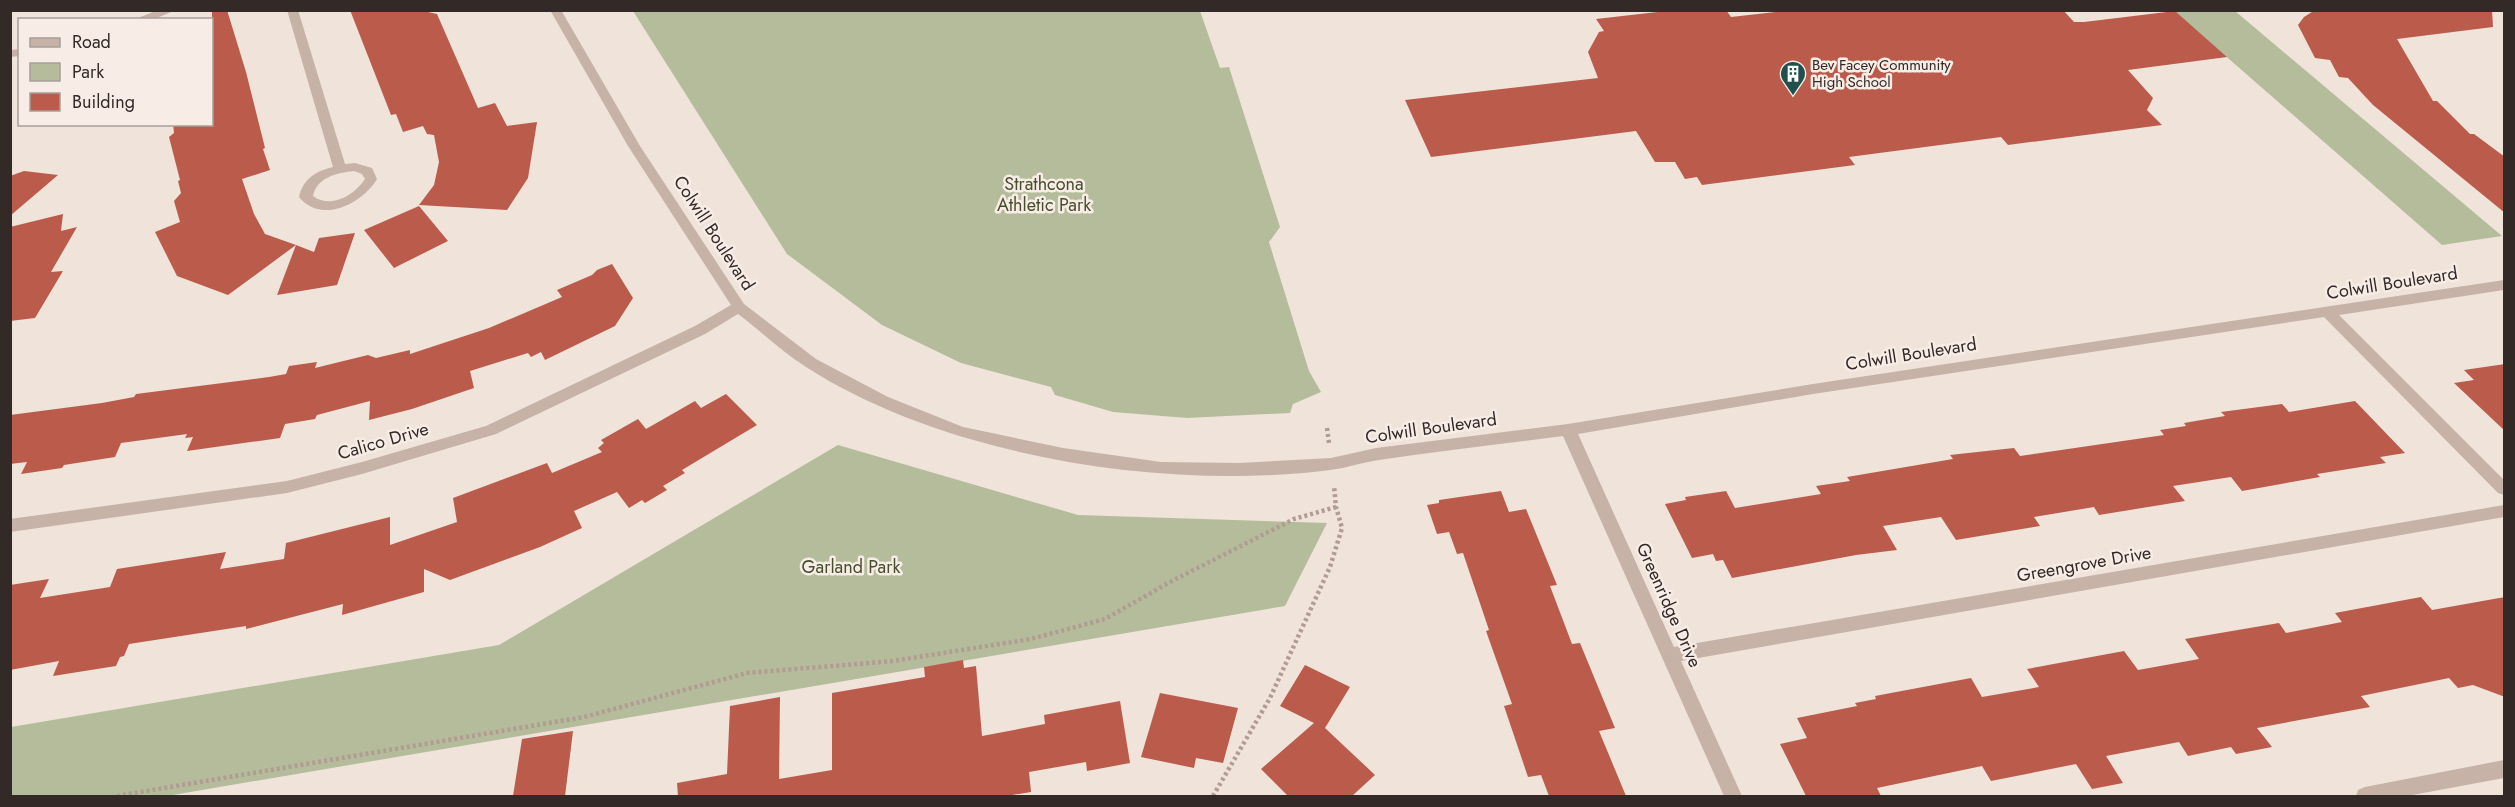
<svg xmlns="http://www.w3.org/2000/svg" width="2515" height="807" font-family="Jost,sans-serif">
<rect width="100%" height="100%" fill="#efe3da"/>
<g fill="#b5bc9b">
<path d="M 633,11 L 1200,11 L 1220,68 L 1229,67 L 1280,227 L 1269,242 L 1309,371 L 1321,392 L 1293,404 L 1290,413 L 1187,418 L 1113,412 L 1055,395 L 1051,387 L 961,363 L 882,325 L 787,254 Z"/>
<path d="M 2174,11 L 2235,11 L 2502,236 L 2442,245 Z"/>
<path d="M 838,445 L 1078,515 L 1327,523 L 1285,606 L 167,796 L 11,796 L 11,727 L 499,645 Z"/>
</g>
<g fill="#bb5b4c">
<path d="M 212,10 L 227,10 L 246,72 L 265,148 L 263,149 L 270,170 L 242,179 L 254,214 L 265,234 L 296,245 L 228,295 L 177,276 L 155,232 L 180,222 L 174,201 L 181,193 L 178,181 L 180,180 L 169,137 L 174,133 L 173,124 L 212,124 Z"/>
<path d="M 350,10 L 419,10 L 437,14 L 478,108 L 495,103 L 507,126 L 537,122 L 528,178 L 507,210 L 419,205 L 434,185 L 439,162 L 434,135 L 427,134 L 423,126 L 403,132 L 396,114 L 391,115 Z"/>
<path d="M 1675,10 L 1726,10 L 1731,17 L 1792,10 L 2063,10 L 2074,22 L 2084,22 L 2175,11 L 2227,57 L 2128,70 L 2153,98 L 2147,110 L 2162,125 L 2008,145 L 2001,137 L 1849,157 L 1855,165 L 1702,185 L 1697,177 L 1685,179 L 1675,162 L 1655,162 L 1636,131 L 1431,157 L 1405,100 L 1598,78 L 1588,52 L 1599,32 L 1604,31 L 1596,19 Z"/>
<path d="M 2315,10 L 2492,10 L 2493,27 L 2397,39 L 2433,101 L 2437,101 L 2470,134 L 2474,134 L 2505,157 L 2505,213 L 2373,105 L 2348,78 L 2339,77 L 2330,60 L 2315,58 L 2298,25 L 2304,17 Z"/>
<path d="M 24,171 L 58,175 L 10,216 L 10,176 Z"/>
<path d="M 419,206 L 448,241 L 394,268 L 364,230 Z"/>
<path d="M 63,214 L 61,231 L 77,227 L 51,272 L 63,271 L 35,318 L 10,321 L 10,227 Z"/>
<path d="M 355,233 L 337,285 L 277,295 L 296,245 L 314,252 L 319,238 Z"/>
<path d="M 612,264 L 633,298 L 615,326 L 545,360 L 541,352 L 531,357 L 528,353 L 470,371 L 474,388 L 412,409 L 369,420 L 370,401 L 317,415 L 315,419 L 285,424 L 280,438 L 187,451 L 193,437 L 185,438 L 187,434 L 121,443 L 115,457 L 64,465 L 62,468 L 21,474 L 27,462 L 10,464 L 10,415 L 102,403 L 134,397 L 136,394 L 269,377 L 286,374 L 289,366 L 317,362 L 315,368 L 368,355 L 376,358 L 410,350 L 410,354 L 489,328 L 562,297 L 557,290 L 592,275 L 597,270 Z"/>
<path d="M 2505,364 L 2505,431 L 2454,383 L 2474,380 L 2464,370 Z"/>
<path d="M 726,394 L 757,425 L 682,470 L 685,473 L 663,486 L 667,490 L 645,503 L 642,500 L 629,508 L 617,492 L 574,511 L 582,528 L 540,547 L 450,580 L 424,569 L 424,592 L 342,615 L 343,604 L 246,629 L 246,626 L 129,644 L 124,656 L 120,657 L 116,666 L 53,676 L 59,661 L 10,670 L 10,585 L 49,579 L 40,598 L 110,587 L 117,569 L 226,552 L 220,569 L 284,559 L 286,543 L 390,517 L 390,545 L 457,522 L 453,498 L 547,463 L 552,473 L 602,452 L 598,448 L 604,443 L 601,440 L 638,419 L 646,429 L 695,401 L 701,408 Z"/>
<path d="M 2355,401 L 2405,453 L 2380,457 L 2386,463 L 2317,474 L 2320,477 L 2242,491 L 2231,477 L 2173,486 L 2185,501 L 2099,515 L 2094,507 L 2034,517 L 2040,526 L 1956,540 L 1941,517 L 1883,526 L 1897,550 L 1856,555 L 1732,578 L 1723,560 L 1716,561 L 1713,554 L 1692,558 L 1665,504 L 1686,500 L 1685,497 L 1726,491 L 1735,508 L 1821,494 L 1816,486 L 1850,481 L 1847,477 L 1953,459 L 1950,455 L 2014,448 L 2020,456 L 2164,435 L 2160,430 L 2186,426 L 2184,423 L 2225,416 L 2221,412 L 2282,404 L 2289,412 Z"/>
<path d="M 1501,491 L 1509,512 L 1526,509 L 1557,585 L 1550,586 L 1572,644 L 1580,643 L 1615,728 L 1599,731 L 1626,796 L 1549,796 L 1541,775 L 1528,777 L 1504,706 L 1512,704 L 1486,631 L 1489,630 L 1463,553 L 1457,554 L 1449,532 L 1437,534 L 1427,505 L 1439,503 L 1439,500 Z"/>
<path d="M 2421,597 L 2432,610 L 2505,597 L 2505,697 L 2473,685 L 2458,688 L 2449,678 L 2361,696 L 2370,707 L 2257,728 L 2272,747 L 2236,754 L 2231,747 L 2188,756 L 2179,742 L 2106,756 L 2123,783 L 2092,789 L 2076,764 L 1991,781 L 1982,766 L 1877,788 L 1881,796 L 1806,796 L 1780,744 L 1807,738 L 1797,718 L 1857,706 L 1855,703 L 1876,699 L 1875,696 L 1971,678 L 1982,697 L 2039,687 L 2027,669 L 2124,651 L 2138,670 L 2199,659 L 2185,639 L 2279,623 L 2286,633 L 2342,622 L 2335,613 Z"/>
<path d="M 963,660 L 964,668 L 976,666 L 982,736 L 1045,724 L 1044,715 L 1120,701 L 1130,763 L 1087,771 L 1086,762 L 1029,772 L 1031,792 L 1006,796 L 678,796 L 677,783 L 727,774 L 730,706 L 780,697 L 779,779 L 832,770 L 832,693 L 925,677 L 924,667 Z"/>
<path d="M 1305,665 L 1350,687 L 1325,728 L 1375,775 L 1352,796 L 1288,796 L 1261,769 L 1314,723 L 1280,706 Z"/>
<path d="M 1160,693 L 1238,708 L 1223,763 L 1196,758 L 1194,768 L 1141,757 Z"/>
<path d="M 573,731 L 565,796 L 513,796 L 522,739 Z"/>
</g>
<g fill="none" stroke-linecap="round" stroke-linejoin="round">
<g stroke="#b19c92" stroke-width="4.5" stroke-dasharray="3 3" stroke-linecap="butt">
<path d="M 1327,428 L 1329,443"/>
<path d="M 117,796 L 584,717 L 747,673 L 893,661 L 1031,639 L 1105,619 L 1170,582 L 1294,519 L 1336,507"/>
<path d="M 1213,796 L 1270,698 L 1330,567 L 1342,528 L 1336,507 L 1334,486"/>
</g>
<g fill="#c6b2a7" fill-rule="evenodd">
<path d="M 158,10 L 176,10 L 152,20 L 133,20 Z"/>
<path d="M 287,10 L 298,10 L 345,164 L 355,163 L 372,168 L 377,179 C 363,203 322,225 299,197 C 303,179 316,171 333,167 ZM 354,171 L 362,174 L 365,179 C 354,196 330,209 313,196 C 317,177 337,173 354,171 Z"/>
<path d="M 550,10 L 561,10 L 640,146 L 744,304 L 816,359 L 888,397 L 963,427 L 1063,448 L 1161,462 L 1239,463 L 1331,458 L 1376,448 L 1568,424 L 1813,384 L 2504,280 L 2504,290 L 2339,315 L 2504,480 L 2504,495 L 2498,493 L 2324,317 L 1813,394 L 1578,434 L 1674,647 L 2504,505 L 2504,517 L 1681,661 L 1742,796 L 1724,796 L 1563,436 C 1502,444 1440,451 1379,460 C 1363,462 1347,468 1330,470 C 1166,491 946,457 806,367 C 782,352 761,331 738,314 L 705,334 L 496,434 L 362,474 L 287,493 L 10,532 L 10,519 L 287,481 L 362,462 L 486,426 L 695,326 L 731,305 L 628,146 Z"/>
<path d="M 20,49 L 20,56 L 10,57 L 10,50 Z"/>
<path d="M 2504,760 L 2504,778 L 2407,796 L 2356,796 L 2358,790 L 2365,787 Z"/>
</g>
</g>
<defs>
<symbol id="building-pin" viewBox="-11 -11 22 30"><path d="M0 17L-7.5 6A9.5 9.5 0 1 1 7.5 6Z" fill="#20504e" stroke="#f7ede6"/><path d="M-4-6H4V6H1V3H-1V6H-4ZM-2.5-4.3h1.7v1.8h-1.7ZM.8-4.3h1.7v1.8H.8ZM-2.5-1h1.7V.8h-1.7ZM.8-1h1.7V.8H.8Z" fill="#fff"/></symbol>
</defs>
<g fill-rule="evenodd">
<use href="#building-pin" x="1778" y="59" width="30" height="40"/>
</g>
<g text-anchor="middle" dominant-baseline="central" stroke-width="5" stroke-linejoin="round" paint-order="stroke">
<g font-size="15" fill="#332927" stroke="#f7ede6" text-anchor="start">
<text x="1812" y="65">Bev Facey Community<tspan x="1812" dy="17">High School</tspan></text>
</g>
<g font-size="18" fill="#464f2d" stroke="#f7ede6">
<text x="1044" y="184">Strathcona<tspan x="1044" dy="21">Athletic Park</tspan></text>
<text x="851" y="567">Garland Park</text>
</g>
<g font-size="18" fill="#332927" stroke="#f7ede6">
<text transform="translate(714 233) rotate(57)">Colwill Boulevard</text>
<text transform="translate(2392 283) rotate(-9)">Colwill Boulevard</text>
<text transform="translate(1911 354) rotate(-9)">Colwill Boulevard</text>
<text transform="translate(1431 428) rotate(-8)">Colwill Boulevard</text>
<text transform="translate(383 441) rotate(-16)">Calico Drive</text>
<text transform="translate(2084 564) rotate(-10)">Greengrove Drive</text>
<text transform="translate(1669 605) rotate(66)">Greenridge Drive</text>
</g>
</g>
<rect width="2515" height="807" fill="none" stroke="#332927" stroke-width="24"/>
<rect x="18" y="18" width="195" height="108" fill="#f7ede6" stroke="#a99f9a" stroke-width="1.5"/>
<rect x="30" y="38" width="30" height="9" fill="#c6b2a7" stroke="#a99f9a" stroke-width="1.5"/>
<text x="72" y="48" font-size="18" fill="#332927">Road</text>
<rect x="30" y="63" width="30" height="18" fill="#b5bc9b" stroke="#a99f9a" stroke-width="1.5"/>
<text x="72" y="78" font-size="18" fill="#332927">Park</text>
<rect x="30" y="93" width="30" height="18" fill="#bb5b4c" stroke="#a99f9a" stroke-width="1.5"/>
<text x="72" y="108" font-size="18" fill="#332927">Building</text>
</svg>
